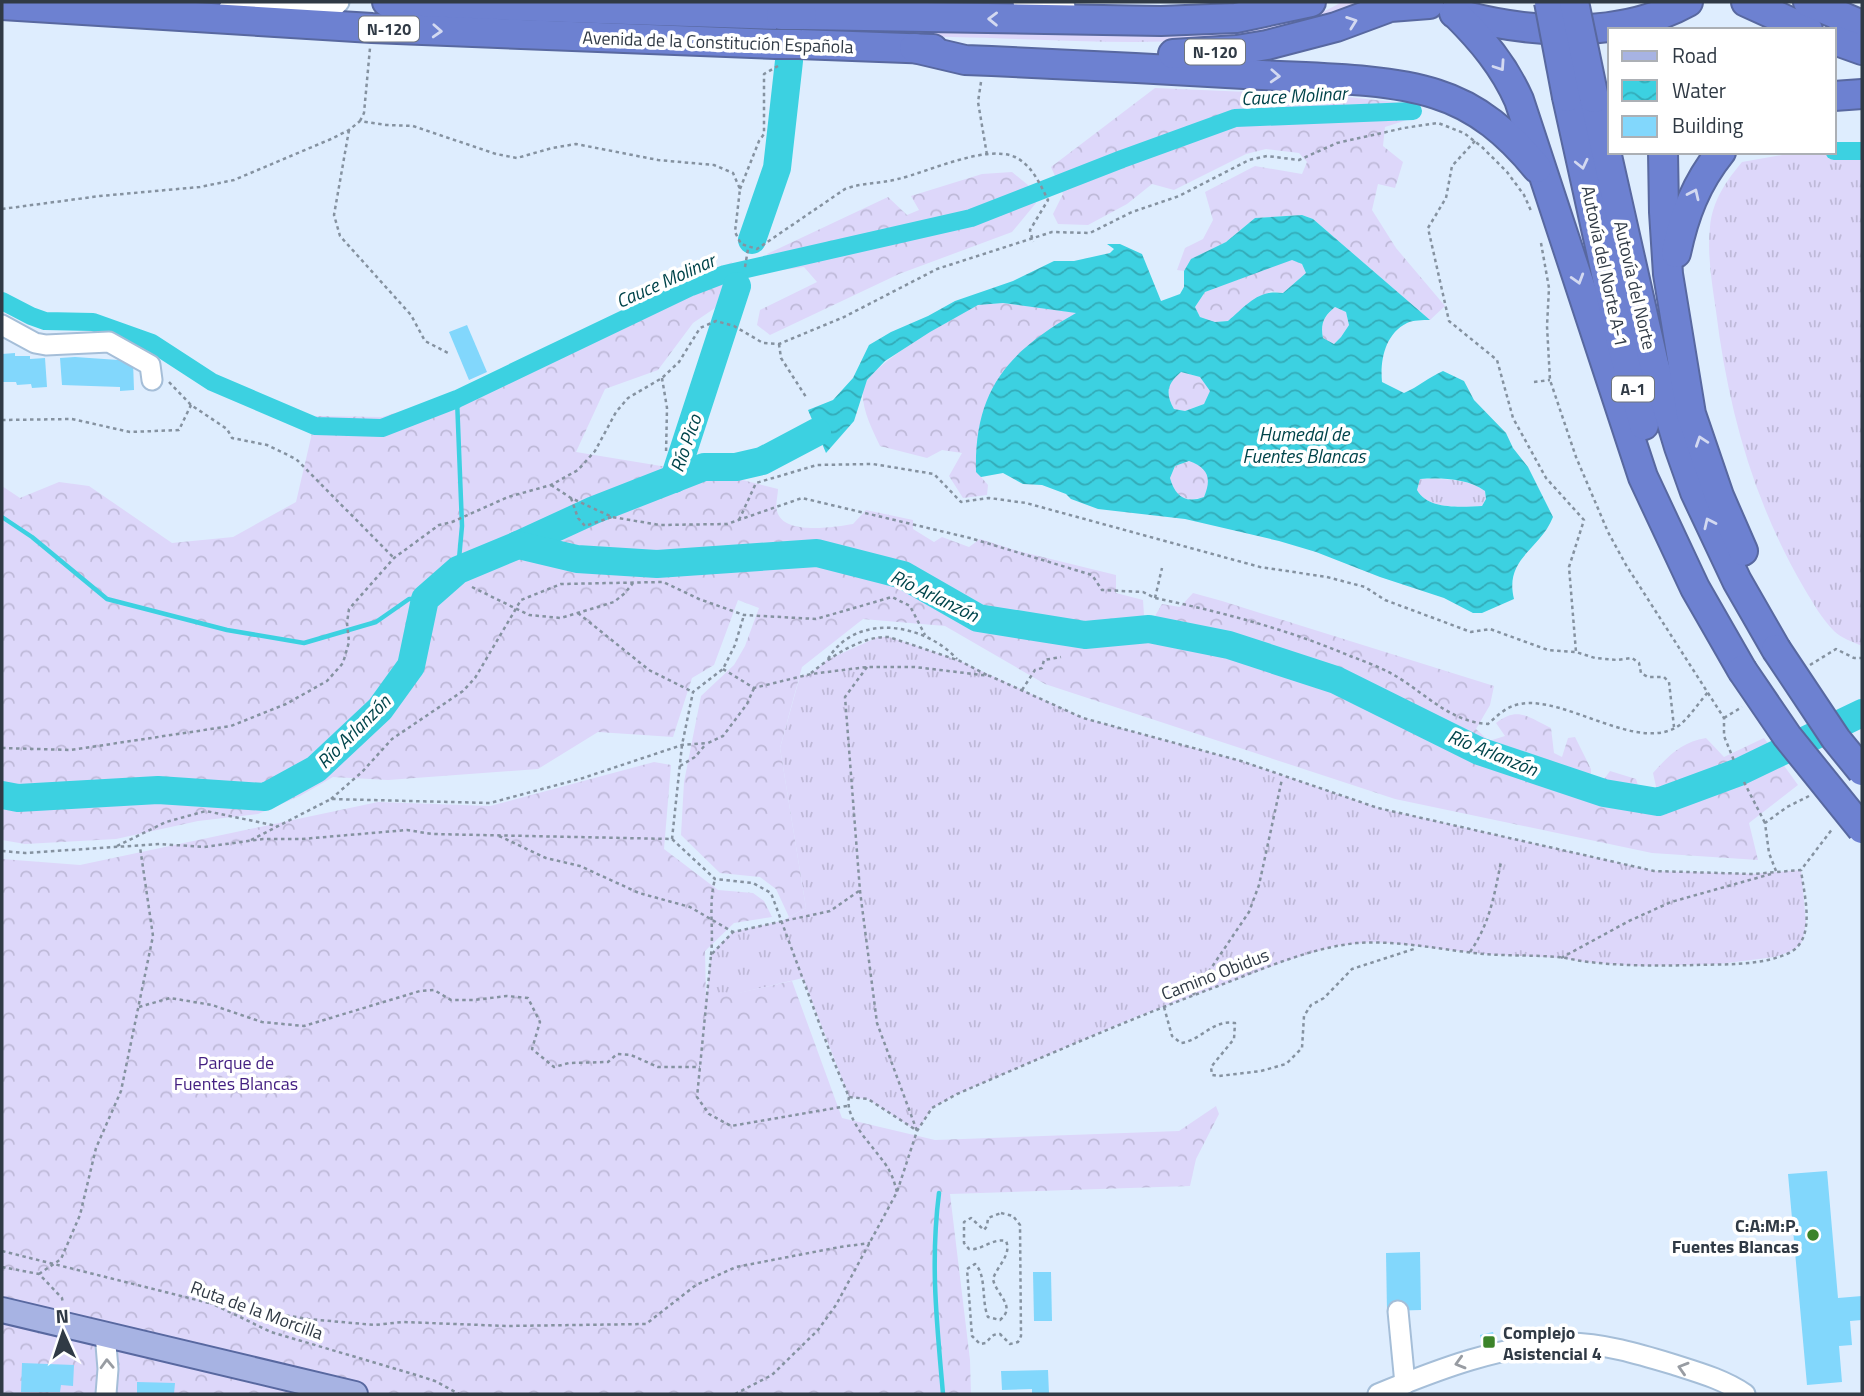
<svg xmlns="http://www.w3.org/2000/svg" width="1864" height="1396" font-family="'Titillium Web',sans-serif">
<defs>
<pattern id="grass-tufts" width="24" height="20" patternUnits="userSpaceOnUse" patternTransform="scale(1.75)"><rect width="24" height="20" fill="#ddd7fa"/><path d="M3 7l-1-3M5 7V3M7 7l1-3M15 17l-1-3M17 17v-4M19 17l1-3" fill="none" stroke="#beb9d8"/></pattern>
<pattern id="forest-crowns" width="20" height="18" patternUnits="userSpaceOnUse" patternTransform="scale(1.75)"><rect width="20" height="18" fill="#ddd7fa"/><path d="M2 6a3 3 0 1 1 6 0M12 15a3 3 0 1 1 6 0" fill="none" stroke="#beb9d8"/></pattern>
<pattern id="water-waves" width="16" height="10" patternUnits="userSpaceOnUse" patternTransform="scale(1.75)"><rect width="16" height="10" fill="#3cd1e1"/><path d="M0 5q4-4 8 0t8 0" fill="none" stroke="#33abb8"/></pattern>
</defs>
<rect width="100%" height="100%" fill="#deedfe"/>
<g fill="url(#grass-tufts)">
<path d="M 1342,2 L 1371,2 C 1334,16 1295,30 1255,35 C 1159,48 1050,39 953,37 C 773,33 594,23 414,14 L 1294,19 L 1325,11 Z"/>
<path d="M 1834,151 L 1862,151 L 1862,646 C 1853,642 1841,638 1834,631 C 1822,619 1813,603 1804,588 C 1754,503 1728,409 1716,311 C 1712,284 1707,254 1710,227 C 1712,201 1727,180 1742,162 L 1799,152 Z"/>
<path d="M 1420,479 C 1441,479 1467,478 1485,491 L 1486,499 L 1482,506 C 1461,507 1428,510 1417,490 Z"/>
<path d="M 878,637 L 889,637 L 960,661 L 1083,718 L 1241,761 L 1378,808 L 1654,871 L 1753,874 L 1801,870 L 1806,923 L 1803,939 L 1800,945 L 1789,952 L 1775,957 L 1719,964 L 1640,966 L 1586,962 L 1561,958 L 1485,954 L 1391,943 L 1371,942 L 1334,946 L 1286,961 L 1133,1018 L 957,1094 L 932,1108 L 917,1131 L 868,1099 L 849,1097 L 803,978 L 706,1001 L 711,955 L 719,945 L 733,932 L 782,921 L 806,908 L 780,748 L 800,676 L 811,674 L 827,660 Z"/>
</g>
<g fill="url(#forest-crowns)">
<path d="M 1155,88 L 1338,96 L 1404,103 L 1407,120 L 1385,127 L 1383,146 L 1403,162 L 1395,188 L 1378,184 L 1372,210 L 1396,248 L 1445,306 L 1430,320 L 1313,219 L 1302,215 L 1255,218 L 1226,242 L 1192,259 L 1184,271 L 1177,270 L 1185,248 L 1203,239 L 1213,220 L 1205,192 L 1255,166 L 1302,174 L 1307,162 L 1299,153 L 1266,149 L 1246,154 L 1174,190 L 1152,184 L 1127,204 L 1088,225 L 1058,224 L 1053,214 L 1063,194 L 1051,167 Z"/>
<path d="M 1012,172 L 1028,185 L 1036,203 L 1012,232 L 899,274 L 770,335 L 757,325 L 760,310 L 817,282 L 804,267 L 775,271 L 767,254 L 888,197 L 907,215 L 919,210 L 911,196 L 982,174 Z"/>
<path d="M 1292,259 L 1302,264 L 1306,273 L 1283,293 L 1271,291 L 1228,321 L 1215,322 L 1200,317 L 1195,307 L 1205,292 Z"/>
<path d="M 732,262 L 715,308 L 693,323 L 658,370 L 605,389 L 576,452 L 661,466 L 695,468 L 778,489 C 778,495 775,505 777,511 C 783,536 835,527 853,524 L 866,510 L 913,520 L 913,529 L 934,542 L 942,537 L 969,547 L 980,539 L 1018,551 L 1116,575 L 1116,593 L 1143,600 L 1144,615 L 1155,616 L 1162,604 L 1180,607 L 1193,593 L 1222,601 L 1494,686 L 1490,705 L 1476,729 L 1489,741 L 1505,736 L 1496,723 C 1518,706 1528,717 1551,728 L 1554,753 L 1562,757 L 1568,738 L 1575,737 L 1591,769 L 1591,779 L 1602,782 L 1610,771 L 1636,779 L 1641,795 L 1657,791 L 1653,773 C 1669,755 1682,742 1706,738 L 1724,757 L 1764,738 L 1798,785 L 1749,823 L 1758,860 L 1652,853 L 1395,799 L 1045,684 L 945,626 L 863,619 L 802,667 L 780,748 L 806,908 L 789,917 L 776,889 L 760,877 L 720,873 L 681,835 L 684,782 L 701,696 L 734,665 L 745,646 L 759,608 L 738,600 L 714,665 L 692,678 L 673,737 L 598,732 L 538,769 L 388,780 L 333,777 L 300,796 L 258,814 L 198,821 L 116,839 L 25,844 L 2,840 L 2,486 L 20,498 L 59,482 L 89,486 L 172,543 L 233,537 L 296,502 L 316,416 L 382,417 L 452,395 Z"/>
<path d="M 1003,303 L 1079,313 L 976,471 L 988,485 L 987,495 L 963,498 L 949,476 L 962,453 L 942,450 L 927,458 L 880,446 C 872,429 861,408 863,389 C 866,367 955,315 976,306 C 983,303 994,304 1003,303 Z"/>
<path d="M 1335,307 L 1346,312 L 1349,325 L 1341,337 L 1334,344 L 1323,338 C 1320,324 1324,317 1335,307 Z"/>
<path d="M 1181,372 L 1200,377 L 1211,391 L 1204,404 L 1185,411 L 1174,409 L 1167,396 L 1170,381 Z"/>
<path d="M 1190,461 C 1210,469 1213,476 1204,497 C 1184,503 1175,496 1170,478 L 1175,466 Z"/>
<path d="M 654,762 L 671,765 L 664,849 L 718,890 L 753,893 L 764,901 L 772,917 L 734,923 L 705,951 L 706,1000 L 792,981 L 842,1118 L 935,1140 L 1179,1131 L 1216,1106 L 1219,1114 L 1196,1159 L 1190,1186 L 950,1194 L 970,1360 L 971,1394 L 2,1394 L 2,859 L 80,865 L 378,802 L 490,806 Z"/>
</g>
<path fill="url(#water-waves)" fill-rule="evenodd" d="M 1302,215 L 1313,219 L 1430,320 C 1423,320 1413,320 1407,323 C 1385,334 1380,360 1382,382 L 1404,393 C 1418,387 1429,377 1443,371 L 1464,381 L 1474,400 L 1506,433 L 1513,448 L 1528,467 L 1553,517 C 1540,550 1504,558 1514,599 L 1482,613 L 1473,613 L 1444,598 L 1380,577 L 1316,552 L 1279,541 L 1185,519 L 1098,509 L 1071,499 L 1066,494 L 1042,485 L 1023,484 L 1003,473 L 981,477 L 976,472 C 974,389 1009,351 1076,313 L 1003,303 L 978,305 L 930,332 L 885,361 L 867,380 L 854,421 L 826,453 L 808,410 L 833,400 L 853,378 L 869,345 L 891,332 L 928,316 L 955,301 L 1013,281 L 1054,261 L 1074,261 L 1110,253 L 1114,249 L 1107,244 L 1120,244 L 1142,254 L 1161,301 L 1180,294 L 1184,287 L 1184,271 L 1191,259 L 1226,242 L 1255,218 ZM 1292,260 L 1302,264 L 1306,273 L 1283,293 C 1258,289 1246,306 1228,321 L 1215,322 L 1200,317 L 1195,307 L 1205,292 ZM 1335,307 L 1346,312 L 1349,325 L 1341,337 L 1334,344 L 1323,338 C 1320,324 1324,316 1335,307 ZM 1181,372 L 1200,377 L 1210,391 L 1204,404 L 1185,411 L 1174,409 C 1165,393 1167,384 1181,372 ZM 1189,461 C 1208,468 1212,478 1204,497 C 1185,504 1175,496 1170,478 L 1175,466 ZM 1420,479 C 1441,478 1467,478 1485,491 L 1486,499 L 1482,506 C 1461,507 1428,510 1417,490 Z"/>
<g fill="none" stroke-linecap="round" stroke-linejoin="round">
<g stroke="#3cd1e1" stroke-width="4.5">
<path d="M 457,399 L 462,526 L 458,570"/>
<path d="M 2,517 L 32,537 L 107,599 L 227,630 L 304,643 L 376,622 L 409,599 L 425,599"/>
<path d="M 939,1193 C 930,1264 937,1324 943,1394"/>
</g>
<g stroke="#3cd1e1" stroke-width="18">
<path d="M 1834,151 L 1862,151"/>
<path d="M 2,301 L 31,316 L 45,321 L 93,322 L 152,343 L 212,382 L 315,426 L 382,428 L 457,399 L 691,287 L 725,274 L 971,218 L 1122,159 L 1235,118 L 1413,111"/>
</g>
<g stroke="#3cd1e1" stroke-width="28">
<path d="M 752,240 L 777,168 L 789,61"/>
<path d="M 674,479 L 737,286"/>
<path d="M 518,545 L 594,510 L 704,467 L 736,467 L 762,461 L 817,432"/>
<path d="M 2,795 L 18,798 L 158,790 L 265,797 L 316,769 L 380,709 L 411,666 L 425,599 L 458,570 L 518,545 L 577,559 L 657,564 L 817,553 L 903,575 L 978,618 L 1085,635 L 1149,629 L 1229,645 L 1336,680 L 1479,751 L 1604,793 L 1658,802 L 1739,772 L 1862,713"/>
</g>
</g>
<g fill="#82d7fc">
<path d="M 467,325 L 487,372 L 469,380 L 449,332 Z"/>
<path d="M 15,353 L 15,356 L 30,356 L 30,359 L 45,358 L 47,387 L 32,388 L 31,384 L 17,385 L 16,382 L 2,382 L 2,354 Z"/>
<path d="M 75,357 L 133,361 L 134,390 L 120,391 L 120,387 L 62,385 L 60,358 Z"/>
<path d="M 1827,1171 L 1838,1298 L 1862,1296 L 1862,1320 L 1850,1321 L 1852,1345 L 1839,1346 L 1842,1382 L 1807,1385 L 1788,1174 Z"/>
<path d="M 1420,1252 L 1421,1310 L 1387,1311 L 1386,1253 Z"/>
<path d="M 1033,1272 L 1051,1272 L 1052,1321 L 1034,1321 Z"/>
<path d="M 1493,1332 L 1496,1343 L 1483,1346 L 1480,1335 Z"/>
<path d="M 22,1363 L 74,1365 L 73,1386 L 61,1385 L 60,1392 L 21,1392 Z"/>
<path d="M 1048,1370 L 1049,1394 L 1032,1394 L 1032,1389 L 1002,1390 L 1001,1371 Z"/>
<path d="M 137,1382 L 175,1383 L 174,1394 L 137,1394 Z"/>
</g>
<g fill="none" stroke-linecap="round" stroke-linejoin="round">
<defs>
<g id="minor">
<path d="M 1023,2 L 1065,7"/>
<path d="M 229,8 L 271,7 L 324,10 L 332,9 L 339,2"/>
<path d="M 2,325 L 35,343 L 46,345 L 109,342 L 150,365 L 152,380"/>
<path d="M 1398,1311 L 1405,1384"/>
<path d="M 105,1333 L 108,1369 L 106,1394"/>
<path d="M 1378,1394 C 1439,1369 1501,1345 1568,1343 C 1602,1343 1639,1354 1672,1364 C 1697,1372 1723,1379 1745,1394"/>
</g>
<path id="major" d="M 2,1310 L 355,1394"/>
<g id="highway">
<path d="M 387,2 L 781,15"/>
<path d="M 1746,2 L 1808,30"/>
<path d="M 1808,2 L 1862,25"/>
<path d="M 2,5 L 372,28 L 776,44"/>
<path d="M 1454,13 C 1529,34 1619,40 1688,2"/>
<path d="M 1456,14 C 1482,40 1504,66 1519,100 L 1643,477 L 1695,588 L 1742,670"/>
<path d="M 802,15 L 1161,21 L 1236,18 L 1311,2"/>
<path d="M 1834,40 L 1862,50"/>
<path d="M 799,44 L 933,49"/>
<path d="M 914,48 L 965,60 C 1064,64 1163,69 1262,75 C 1314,78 1387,78 1436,94 C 1478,107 1509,134 1537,168"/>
<path d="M 1173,54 L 1237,50 L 1267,45 L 1336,27 L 1390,7 L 1429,4"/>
<path d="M 1834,96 L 1862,94"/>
<path d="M 1567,97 L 1622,346 L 1644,425"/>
<path d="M 1594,98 L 1654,364 L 1679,447 L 1695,492 L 1737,581 L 1776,649"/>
<path d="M 1663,152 L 1664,212 L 1668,274 L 1691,414 L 1719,496 L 1743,551"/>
<path d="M 1676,253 C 1684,215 1696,183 1721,152"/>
</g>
</defs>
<use href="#minor" stroke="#a5bed8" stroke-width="23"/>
<use href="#major" stroke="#5868a0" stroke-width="28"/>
<use href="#highway" stroke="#5868a0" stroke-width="32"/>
<g stroke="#8592a0" stroke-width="2.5" stroke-dasharray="3.5 3.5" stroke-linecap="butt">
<path d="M 981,82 L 978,102 L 987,155"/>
<path d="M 360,121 L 364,113 L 370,48"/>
<path d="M 349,130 L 334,215 L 340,236 L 411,315 L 425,341 L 450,354"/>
<path d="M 1475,141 L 1452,166 L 1446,198 L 1428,228 L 1449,321 L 1497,360 L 1513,418 L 1546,478 L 1584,520 L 1569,567 L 1576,652"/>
<path d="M 740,189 L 759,141 L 764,134 L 764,74 L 778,66"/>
<path d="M 2,209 L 100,196 L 200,187 L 234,180 L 331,139 L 349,130 L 360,121 L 386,125 L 413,126 L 496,154 L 517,158 L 552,148 L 576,144 L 658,160 L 714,165 L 733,173 L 740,189 L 735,232 L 741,244 L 757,249 L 845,189 C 864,182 879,184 898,179 C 928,172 986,144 1015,157 C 1032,165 1040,184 1048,200 L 1030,230 L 1033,242"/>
<path d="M 1541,243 L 1549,288 L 1547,326 L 1550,380 L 1576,457 L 1608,532 L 1626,565 L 1724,718 L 1724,736 L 1735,763"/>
<path d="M 745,267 L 748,249"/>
<path d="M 779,344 L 781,358 L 806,397"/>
<path d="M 662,378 L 667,408 L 666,454"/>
<path d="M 169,382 L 191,405 L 227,429 L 232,438 L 267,445 L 296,459 L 394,558"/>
<path d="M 1534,382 L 1550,380"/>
<path d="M 2,420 L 72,419 L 130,432 L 179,430 L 191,405"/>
<path d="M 551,485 L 571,498 L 612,517 L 660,525 L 727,524 L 802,498 L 970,538 L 1092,575 L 1102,590 L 1143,592 L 1155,598 C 1221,612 1287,629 1350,656 C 1366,662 1385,669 1399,678 C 1429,697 1452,722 1488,724 C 1498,715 1507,706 1520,704 C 1566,695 1641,756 1681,724 C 1691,715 1700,701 1709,691"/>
<path d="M 571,498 L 578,518 L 585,526 L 612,517"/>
<path d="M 739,520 L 756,483 L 817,465 L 873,464 L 934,474 L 961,502 L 989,498 L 1026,503 L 1260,567 L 1327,577 L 1365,587 L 1385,600 L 1471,632 L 1490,629 L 1548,650 L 1576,652 L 1595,658 L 1617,660 L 1632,658 L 1639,663 L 1641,673 L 1648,677 L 1664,677 L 1669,682 L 1674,727"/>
<path d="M 472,587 L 529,615 L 561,618 L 614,602 L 625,593 L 633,583"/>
<path d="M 1155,598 L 1162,568"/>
<path d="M 578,613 L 649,670 L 693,692"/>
<path d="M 828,659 C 856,612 924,623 957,659"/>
<path d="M 1810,665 L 1836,649 L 1854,658 L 1862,658"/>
<path d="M 867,667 L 845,697 L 860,891 L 877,1023 L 917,1131"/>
<path d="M 723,669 L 754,688 L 811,674 L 867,667 L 915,667 L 990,676 L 1083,718 L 1241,761 L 1378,808 L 1654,871 L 1753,874 L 1801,870 L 1833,828"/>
<path d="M 811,673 C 832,656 861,636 889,637 L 960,661 L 987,675"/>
<path d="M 1022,690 L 1035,670 L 1042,668 L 1044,660 L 1061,657"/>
<path d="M 1724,718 L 1742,707"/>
<path d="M 2,748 L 71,750 L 231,726 L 286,704 L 327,681 L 343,663 L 349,642 L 347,623 L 349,609 L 394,558 L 439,525 L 452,522 L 508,497 L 551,485 L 578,470 L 595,451 L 616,412 L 628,398 L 662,378 L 679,362 L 700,328 L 716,321 L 734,326 L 763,343 L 779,344 L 844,317 L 937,269 L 1052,232 L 1090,233 L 1132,212 L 1179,196 L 1249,160 L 1267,156 L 1299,160 L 1337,143 L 1404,128 L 1438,123 L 1464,133 L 1482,147 L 1507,172 L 1524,195 L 1532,213"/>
<path d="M 680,766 L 695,757 L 706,744"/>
<path d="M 1744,782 L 1765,823"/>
<path d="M 331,799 L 362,772 L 392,739 L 463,691 L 475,678 L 521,600 L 561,584 L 663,582 L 699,599 L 744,615 L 816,619 L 892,597 L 910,606 L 925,635"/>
<path d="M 499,836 L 546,858 L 580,866 L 639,893 L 690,907 L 733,932"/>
<path d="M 672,839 L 682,745 L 693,692 L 723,669 L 735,645 L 744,615"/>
<path d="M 251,840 L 331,799 L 490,803 L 583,778 L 682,745 L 708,743 L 723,736 L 747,704 L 754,688"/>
<path d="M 117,846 L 166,822 L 206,811 L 277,826"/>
<path d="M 2,851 L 25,853 L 160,844 L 204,847 L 263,839 L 302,839 L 407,830 L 432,834 L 672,839 L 715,879 L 753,883 L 771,893 L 831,1055 L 849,1097 L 868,1099 L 916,1130"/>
<path d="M 1776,871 L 1769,853 L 1765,823 L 1787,807 L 1809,796"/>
<path d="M 1470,952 C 1490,923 1494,896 1501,862"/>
<path d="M 711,955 C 714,929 708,905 715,879"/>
<path d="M 1561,958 L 1629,921 L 1671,902 L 1771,874"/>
<path d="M 1193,995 L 1249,912 L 1259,885 L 1282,779"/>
<path d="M 139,1007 L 170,998 L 212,1005 L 262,1022 L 304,1026 L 420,991 L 434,990 L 451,1000 L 474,1000 L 507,996 L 528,998 L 540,1022 L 532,1049 L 554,1067 L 569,1063 L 608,1062 L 617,1054 L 631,1055 L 658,1067 L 700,1067"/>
<path d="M 1164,1007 L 1172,1036 L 1181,1043 C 1202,1040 1213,1019 1235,1023 L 1234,1039 L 1211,1067 L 1212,1075 L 1219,1076 L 1261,1071 L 1286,1064 L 1302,1048 L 1304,1016 L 1311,1005 L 1324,998 L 1352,969 L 1417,948"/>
<path d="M 849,1097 C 844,1122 878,1150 889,1170 C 893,1177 895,1185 897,1192"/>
<path d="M 847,1106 L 731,1126 L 709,1114 L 697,1097 L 711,955 L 733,932 L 830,911 L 859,891"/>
<path d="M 1001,1213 L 1013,1216 L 1020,1225 L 1021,1336 L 1018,1342 L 1010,1344 L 1000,1334 C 992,1334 991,1337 986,1343 L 980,1344 L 972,1336 L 967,1269 L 975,1264 C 987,1275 981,1301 988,1317 L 1000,1320 C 1017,1306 996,1295 993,1279 C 997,1266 1012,1255 1006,1241 C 991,1238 982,1251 969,1249 L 964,1243 L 964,1222 L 971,1218 L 984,1230 L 987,1226 L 988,1218 Z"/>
<path d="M 2,1251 L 209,1303"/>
<path d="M 2,1267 L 39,1274 L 62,1298 L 63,1304"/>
<path d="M 39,1274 L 61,1259 L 80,1215 L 96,1148 L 121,1091 L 153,936 L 140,847"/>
<path d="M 210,1303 L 308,1319 L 375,1325 L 403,1322 L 507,1326 L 646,1324 L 696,1285 L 736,1267 L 840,1247 L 870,1243"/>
<path d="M 215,1305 L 271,1332 L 413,1374 L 435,1381 L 459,1394"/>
<path d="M 735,1394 L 772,1375 L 818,1330 L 836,1305 L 897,1192 L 917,1131 L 932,1108 L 957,1094 C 1045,1056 1132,1018 1221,985 C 1265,968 1310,948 1357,943 C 1399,940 1442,950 1484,954 C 1508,956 1533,955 1558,957 C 1568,958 1578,961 1589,962 C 1624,966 1659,966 1695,965 C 1725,964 1761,966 1789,953 C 1817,939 1804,895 1801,870"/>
</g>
<use href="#minor" stroke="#fff" stroke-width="19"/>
<use href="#major" stroke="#a7b3e3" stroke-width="24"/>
<use href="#highway" stroke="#6d81d1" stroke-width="28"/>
<defs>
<g id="highway-bridge">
<path d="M 1549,2 L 1567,97"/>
<path d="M 1574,2 L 1594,98"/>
<path d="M 781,15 L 802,15"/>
<path d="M 776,44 L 799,44"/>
<path d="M 1776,649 L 1836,739 L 1862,771"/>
<path d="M 1742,670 L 1787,736 L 1862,829"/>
</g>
</defs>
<use href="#highway-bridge" stroke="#5868a0" stroke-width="32" stroke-linecap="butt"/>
<use href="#highway-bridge" stroke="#6d81d1" stroke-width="28"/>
</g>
<defs><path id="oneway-chevron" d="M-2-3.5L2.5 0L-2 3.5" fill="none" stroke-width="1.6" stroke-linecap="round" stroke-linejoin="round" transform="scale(1.75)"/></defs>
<g stroke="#d3d9f1">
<use href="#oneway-chevron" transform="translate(993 19) rotate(-179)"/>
<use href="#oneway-chevron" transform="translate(1352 22) rotate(-20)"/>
<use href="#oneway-chevron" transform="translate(437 31) rotate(3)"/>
<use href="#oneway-chevron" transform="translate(1500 66) rotate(56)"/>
<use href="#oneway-chevron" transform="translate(1275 76) rotate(3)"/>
<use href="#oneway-chevron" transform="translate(1582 164) rotate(77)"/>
<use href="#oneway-chevron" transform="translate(1694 194) rotate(-65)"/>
<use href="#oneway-chevron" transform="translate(1578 279) rotate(73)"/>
<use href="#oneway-chevron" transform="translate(1701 441) rotate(-109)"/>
<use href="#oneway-chevron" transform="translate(1709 523) rotate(-115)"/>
</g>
<g stroke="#989ca2">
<use href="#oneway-chevron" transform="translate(1460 1363) rotate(164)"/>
<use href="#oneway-chevron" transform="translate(107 1364) rotate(-92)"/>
<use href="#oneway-chevron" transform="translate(1683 1368) rotate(-163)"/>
</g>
<g fill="#3c842a" stroke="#fff" stroke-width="2.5">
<circle cx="1813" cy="1235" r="7"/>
<rect x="1482" y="1335" width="14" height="14" rx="3.5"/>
</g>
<g text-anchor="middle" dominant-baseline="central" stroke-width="7" stroke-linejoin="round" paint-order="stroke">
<g fill="#fff" stroke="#6e757d" stroke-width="2">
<rect x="359" y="16.5" width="60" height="25" rx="5"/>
<rect x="1185" y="39.5" width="60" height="25" rx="5"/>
<rect x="1612" y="376.5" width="42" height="25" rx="5"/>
</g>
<g font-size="16" font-weight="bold" fill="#303a45">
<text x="389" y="29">N-120</text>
<text x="1215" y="52">N-120</text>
<text x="1633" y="389">A-1</text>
</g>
<g font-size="18" fill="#303a45" stroke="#fff">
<text transform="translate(718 42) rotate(2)">Avenida de la Constitución Española</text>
<text transform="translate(1605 266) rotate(78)">Autovía del Norte A-1</text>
<text transform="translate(1635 285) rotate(77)">Autovía del Norte</text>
<text transform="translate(1215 974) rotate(-21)">Camino Obidus</text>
<text transform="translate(257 1310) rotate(20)">Ruta de la Morcilla</text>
</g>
<g font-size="18" fill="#431f81" stroke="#fff">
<text x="236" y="1062">Parque de<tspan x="236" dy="21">Fuentes Blancas</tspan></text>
</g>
<g font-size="18" font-weight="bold" fill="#303a45" stroke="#fff" text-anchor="end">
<text x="1799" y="1225">C:A:M:P.<tspan x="1799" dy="21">Fuentes Blancas</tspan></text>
<text x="1503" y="1332" text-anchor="start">Complejo<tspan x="1503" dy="21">Asistencial 4</tspan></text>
</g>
<g font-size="19" font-style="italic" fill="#00444a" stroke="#fff">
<text transform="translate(1294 95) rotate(-3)">Cauce Molinar</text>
<text transform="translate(665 280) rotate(-24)">Cauce Molinar</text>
<text x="1304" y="433">Humedal de<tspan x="1304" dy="22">Fuentes Blancas</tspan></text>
<text transform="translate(685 443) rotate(-71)">Río Pico</text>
<text transform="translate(935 595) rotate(26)">Río Arlanzón</text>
<text transform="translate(353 731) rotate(-45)">Río Arlanzón</text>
<text transform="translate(1493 752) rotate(22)">Río Arlanzón</text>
</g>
</g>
<rect width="1864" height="1396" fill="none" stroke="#303a45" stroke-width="7"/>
<rect x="1608" y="28" width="228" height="126" fill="#ffffff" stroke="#acb0b5" stroke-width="2"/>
<rect x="1622" y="51" width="35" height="10" fill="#a7b3e3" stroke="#acb0b5" stroke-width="2"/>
<text x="1672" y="63" font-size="21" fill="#303a45">Road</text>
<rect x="1622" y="80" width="35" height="21" fill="url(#water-waves)" stroke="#acb0b5" stroke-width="2"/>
<text x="1672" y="98" font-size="21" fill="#303a45">Water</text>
<rect x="1622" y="116" width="35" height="21" fill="#82d7fc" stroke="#acb0b5" stroke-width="2"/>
<text x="1672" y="133" font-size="21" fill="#303a45">Building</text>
<g transform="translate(63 1333) rotate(357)" stroke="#ffffff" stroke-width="5" paint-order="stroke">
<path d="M0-5L12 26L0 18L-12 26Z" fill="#303a45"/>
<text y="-10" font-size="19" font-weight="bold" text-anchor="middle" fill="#303a45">N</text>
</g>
</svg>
